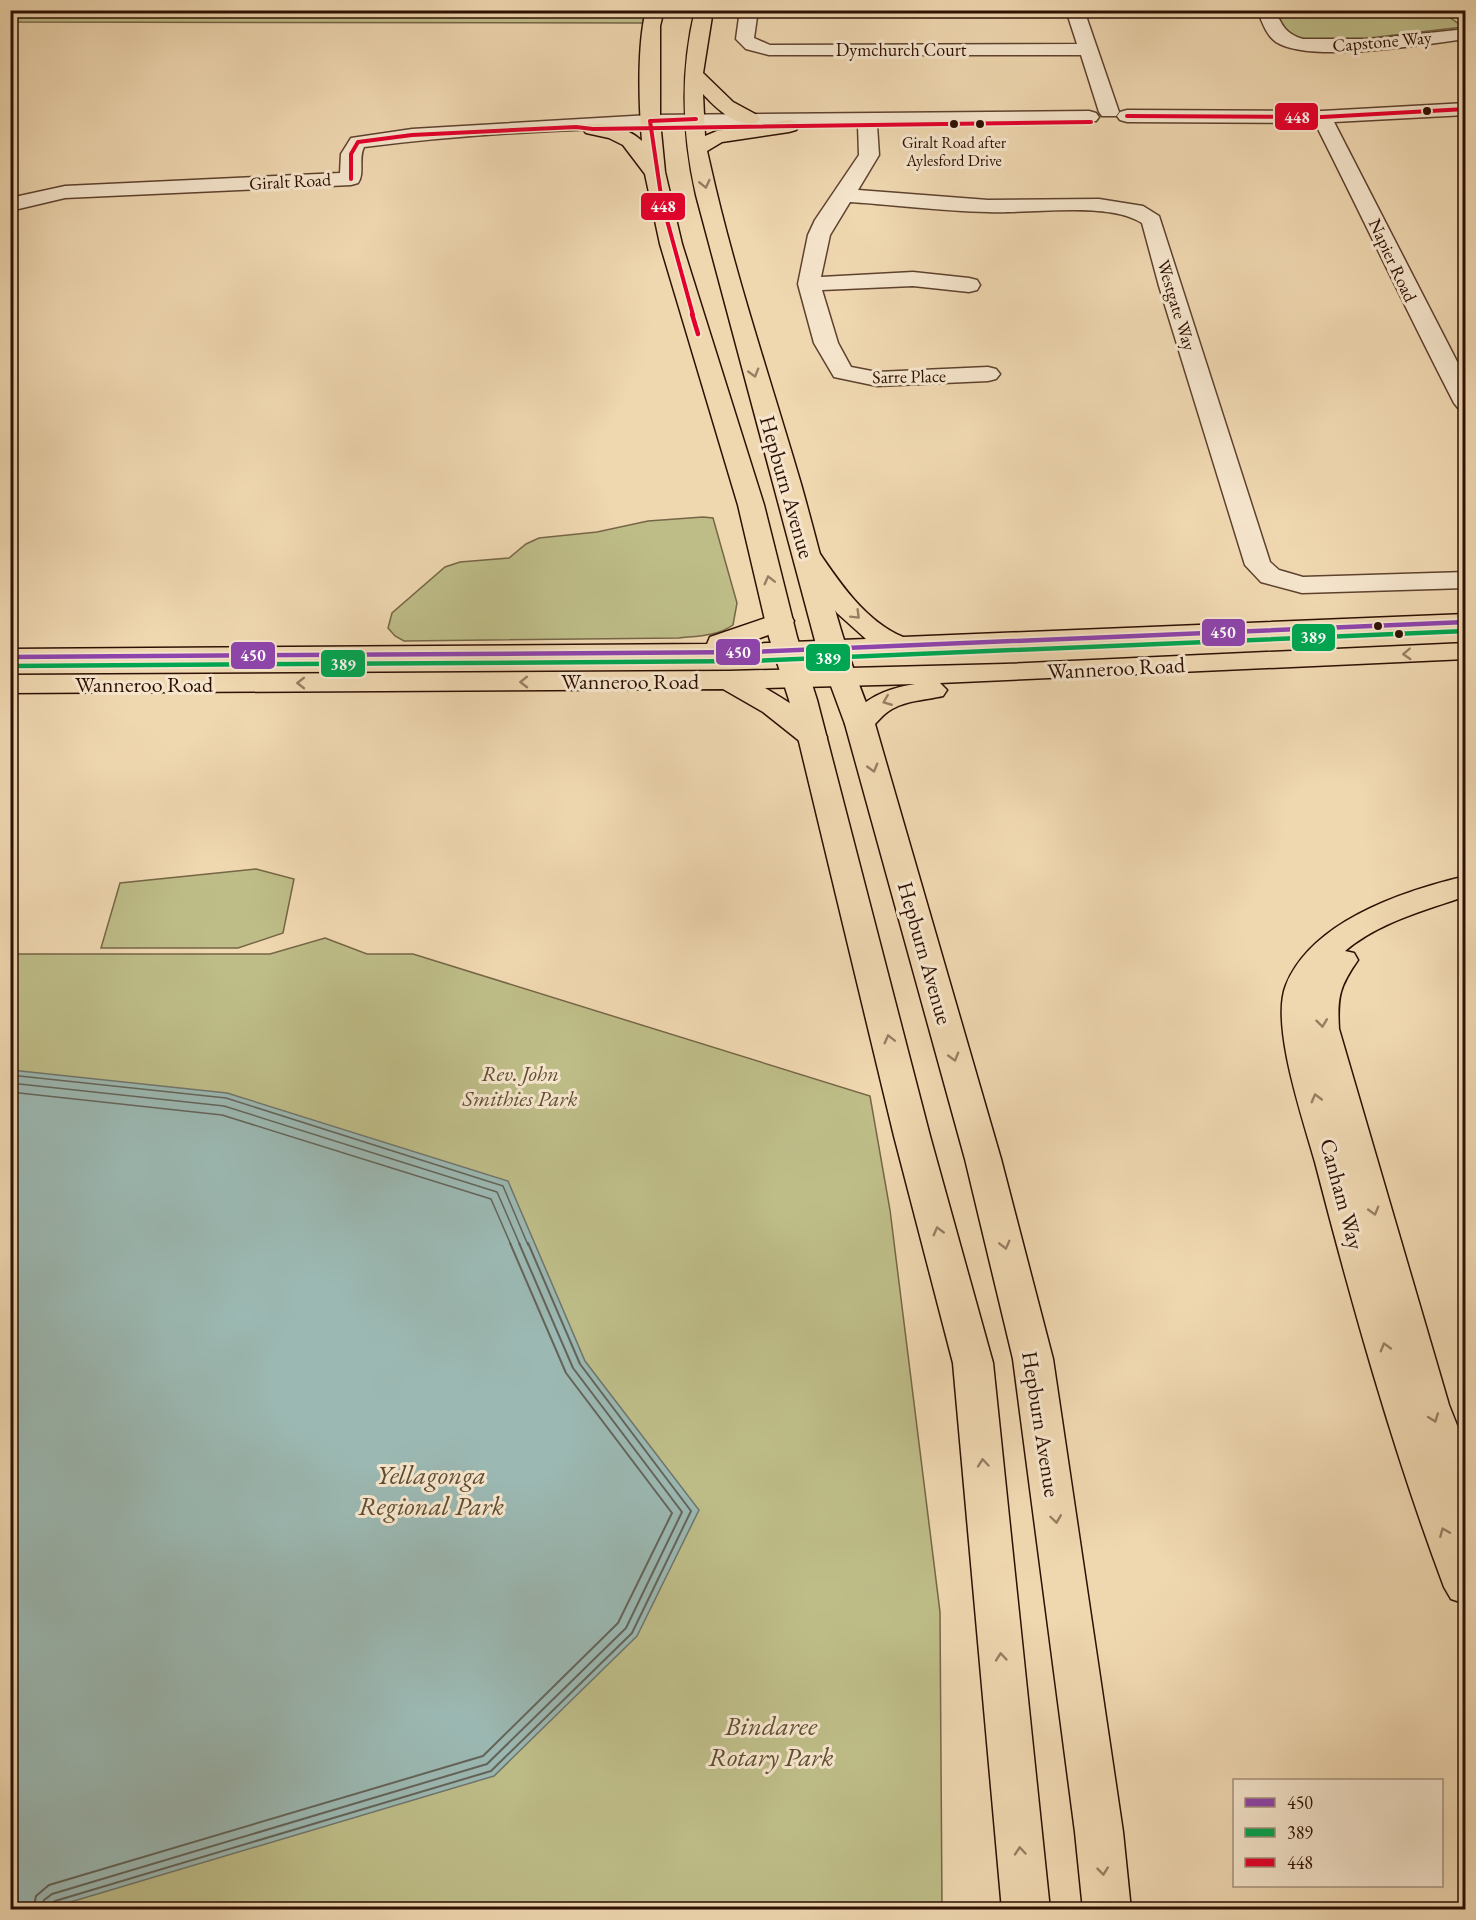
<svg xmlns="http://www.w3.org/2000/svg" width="1476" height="1920" font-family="'EB Garamond',serif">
<rect width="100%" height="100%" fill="#efd7b0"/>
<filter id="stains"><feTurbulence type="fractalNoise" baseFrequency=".00333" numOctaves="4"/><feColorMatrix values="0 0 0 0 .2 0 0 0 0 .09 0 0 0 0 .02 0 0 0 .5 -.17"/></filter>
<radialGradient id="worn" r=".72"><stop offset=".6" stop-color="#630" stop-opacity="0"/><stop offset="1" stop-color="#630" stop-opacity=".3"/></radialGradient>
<g fill="#bebd88" stroke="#766646" stroke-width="1.5">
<path d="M 11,10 L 650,11 L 645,23 L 11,22 Z"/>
<path d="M 1275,11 L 1441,11 L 1463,27 L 1326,43 L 1295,38 L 1287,33 Z"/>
<path d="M 703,517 L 713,518 L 737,603 L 733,625 C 718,636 696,636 679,638 L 404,641 L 395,636 L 388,628 L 392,613 L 445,567 L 460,562 L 509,558 L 526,544 L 539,538 L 597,532 L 648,521 Z"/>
<path d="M 256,869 L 294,879 L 283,933 L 238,948 L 101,948 L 120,883 Z"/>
<path d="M 325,938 L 367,954 L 413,954 L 870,1096 L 890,1210 L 940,1612 L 942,1909 L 11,1909 L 10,954 L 270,954 Z"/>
</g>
<path fill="#9bb8b2" stroke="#6f756c" stroke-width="1.5" d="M 11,1070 L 227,1093 L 508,1181 L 585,1361 L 699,1510 L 637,1636 L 494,1776 L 47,1909 L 11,1909 Z"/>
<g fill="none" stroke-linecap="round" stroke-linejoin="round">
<g stroke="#64645a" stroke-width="1.5">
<path d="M 10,1075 L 226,1098 L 503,1186 L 528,1245"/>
<path d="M 10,1083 L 224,1106 L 497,1192 L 520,1245"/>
<path d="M 10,1092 L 222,1115 L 491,1199 L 511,1245"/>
</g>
<g stroke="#64645a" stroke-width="2">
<path d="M 33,1910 L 36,1896 L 49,1885 L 483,1756 L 618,1623 L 672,1513 L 566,1373 L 510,1243"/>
<path d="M 42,1910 L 44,1900 L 52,1894 L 487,1764 L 626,1628 L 682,1512 L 573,1368 L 519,1243"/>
<path d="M 49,1910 L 50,1904 L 55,1901 L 491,1771 L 632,1633 L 691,1511 L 580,1364 L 528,1243"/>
</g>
<defs>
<g id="minor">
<path d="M 740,10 L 758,10 L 754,38 L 770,45 L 1077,44 L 1066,10 L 1084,10 L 1119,112 L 1116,116 L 1102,116 L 1099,112 L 1081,55 L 769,55 L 746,49 L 736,39 Z"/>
<path d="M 1257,10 L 1275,10 C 1282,26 1286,34 1303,39 L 1373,39 L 1466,29 L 1466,39 C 1425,44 1310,64 1276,42 C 1266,35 1262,21 1257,10 Z"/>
<path d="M 1466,103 L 1466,115 L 1334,122 L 1466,379 L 1466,410 L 1458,408 L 1454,403 C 1406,310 1362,216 1315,123 L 1127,122 L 1120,120 L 1117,116 L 1120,112 L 1127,110 L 1322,111 Z"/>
<path d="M 1089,111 L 1096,113 L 1099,117 L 1096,121 L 877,125 L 879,155 L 858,190 L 988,200 L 1099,199 L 1143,206 L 1159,216 L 1270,562 L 1279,570 L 1303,577 L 1466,572 L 1466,588 L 1302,593 L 1261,582 L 1245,565 L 1159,286 L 1142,223 C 1108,201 1030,214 988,212 C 942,211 896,205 850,202 L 830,235 L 821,277 L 913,272 L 969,278 L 977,280 L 980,285 L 977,290 L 969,292 L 913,286 L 822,290 L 838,343 L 851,367 L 877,372 L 988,367 L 996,369 L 1000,374 L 996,379 L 988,381 L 877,386 L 834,377 L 814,343 L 798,284 L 808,235 L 815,220 L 859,155 L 858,125 C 693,126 527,126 364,147 C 358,159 365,173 358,183 L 351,185 L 65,198 L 10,211 L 10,198 L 65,186 L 340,173 L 341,154 L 351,138 L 412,129 L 650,115 Z"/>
</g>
<g id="major">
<path d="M 646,10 L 664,10 L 660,26 L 660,121 L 665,172 L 682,244 L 764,505 L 797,637 L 817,700 L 930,1136 L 993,1363 L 1050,1910 L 1002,1910 L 953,1363 L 894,1136 L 789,700 L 769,637 L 738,505 L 660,244 L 645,174 L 623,145 L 609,138 L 586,133 L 583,129 L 586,125 C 603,121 630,129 642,141 C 639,104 637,46 646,10 Z"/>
<path d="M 695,10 L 713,10 L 703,73 L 733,102 L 757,115 L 760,119 L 757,123 C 736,128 716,108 703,94 L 705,136 L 717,131 L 789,120 L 796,122 L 799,126 L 796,130 L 789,132 L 722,142 L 707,151 L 710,164 C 734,272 770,378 801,484 C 824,565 841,647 875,724 L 1001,1159 L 1053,1359 L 1123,1832 L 1131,1910 L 1083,1910 L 1075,1832 L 1013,1359 L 965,1159 L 845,724 L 817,648 L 696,195 C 682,133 680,73 695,10 Z"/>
<path d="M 1466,876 L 1466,896 C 1424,911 1379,922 1345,951 L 1354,953 L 1358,960 C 1340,986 1337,996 1339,1029 L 1449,1405 L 1466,1448 L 1466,1521 L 1462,1520 L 1466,1530 L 1466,1604 L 1451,1599 L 1444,1587 C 1392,1448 1352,1305 1315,1162 C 1303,1119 1270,1024 1286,985 C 1312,921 1403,891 1466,876 Z"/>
</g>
<g id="highway">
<path d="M 807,546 L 816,548 C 839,582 865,621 903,637 L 1466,614 L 1466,630 L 752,660 L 10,665 L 10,649 L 707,644 L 710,637 L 780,613 L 790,615 L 794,621 L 790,627 L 744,644 L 866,639 L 837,613 L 794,554 L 798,548 Z"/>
<path d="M 1466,643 L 1466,659 L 940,683 L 947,690 L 943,696 C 926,700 908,700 892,709 C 874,719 875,736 850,730 L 845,724 C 863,698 885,689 915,684 L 765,688 C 786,700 812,716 827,737 L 822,743 L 812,746 L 802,743 L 763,712 L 723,689 L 10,693 L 10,675 L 729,671 L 1005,664 Z"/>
</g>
</defs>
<use href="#minor" stroke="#5e422e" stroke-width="3"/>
<use href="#major" stroke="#2e1003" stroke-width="3"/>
<use href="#highway" stroke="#2e1003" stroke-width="3"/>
<use href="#minor" fill="#f5e5cc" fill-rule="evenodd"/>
<use href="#major" fill="#efd7b0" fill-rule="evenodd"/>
<use href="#highway" fill="#efd7b0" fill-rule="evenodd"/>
<defs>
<path id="bus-1" d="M 10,657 L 752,652 L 1466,622"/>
<path id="bus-2" d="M 10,666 L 752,661 L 1466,631"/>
<g id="bus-3-far1">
<path d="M 1127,116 L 1322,117 L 1466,109"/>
<path d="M 351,179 L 351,154 L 358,142 L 412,135 L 576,127 L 593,129 L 1091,122"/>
<path d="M 693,315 L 662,202 L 650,121 L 696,119"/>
</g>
<path id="bus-3" d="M 692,314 L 698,334"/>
</defs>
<use href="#bus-1" stroke="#f5e5cc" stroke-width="8"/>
<use href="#bus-2" stroke="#f5e5cc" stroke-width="8"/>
<use href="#bus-3-far1" stroke="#f5e5cc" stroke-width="7"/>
<use href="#bus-3" stroke="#f5e5cc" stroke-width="8"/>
<use href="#bus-1" stroke="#8e44ad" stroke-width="4.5"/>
<use href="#bus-2" stroke="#00a651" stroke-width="4.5"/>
<use href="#bus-3-far1" stroke="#e4002b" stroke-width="4"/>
<use href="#bus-3" stroke="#e4002b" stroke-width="4.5"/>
</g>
<defs><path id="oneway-chevron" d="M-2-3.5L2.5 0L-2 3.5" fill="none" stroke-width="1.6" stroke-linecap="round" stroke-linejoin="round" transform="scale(1.5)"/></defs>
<g stroke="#987d62">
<use href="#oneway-chevron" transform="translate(705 184) rotate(77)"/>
<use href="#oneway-chevron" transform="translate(754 373) rotate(74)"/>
<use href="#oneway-chevron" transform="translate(769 580) rotate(-104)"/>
<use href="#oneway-chevron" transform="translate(856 615) rotate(45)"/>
<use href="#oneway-chevron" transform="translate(1407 654) rotate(177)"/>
<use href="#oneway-chevron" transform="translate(524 682) rotate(179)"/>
<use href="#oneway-chevron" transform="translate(301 683) rotate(180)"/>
<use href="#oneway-chevron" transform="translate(887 701) rotate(158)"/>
<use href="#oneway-chevron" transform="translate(873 768) rotate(74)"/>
<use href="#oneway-chevron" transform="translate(1322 1023) rotate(83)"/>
<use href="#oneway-chevron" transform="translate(889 1039) rotate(-104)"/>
<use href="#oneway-chevron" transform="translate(954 1057) rotate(74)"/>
<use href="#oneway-chevron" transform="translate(1316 1098) rotate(-105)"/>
<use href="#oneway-chevron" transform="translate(1374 1211) rotate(74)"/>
<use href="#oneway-chevron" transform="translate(938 1231) rotate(-105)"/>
<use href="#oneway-chevron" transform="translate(1005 1245) rotate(76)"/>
<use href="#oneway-chevron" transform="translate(1385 1347) rotate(-106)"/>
<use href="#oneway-chevron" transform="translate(1434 1418) rotate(70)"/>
<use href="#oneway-chevron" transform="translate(983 1463) rotate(-95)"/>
<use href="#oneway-chevron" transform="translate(1056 1519) rotate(82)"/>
<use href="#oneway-chevron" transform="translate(1444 1532) rotate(-112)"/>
<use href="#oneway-chevron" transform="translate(1001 1657) rotate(-95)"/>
<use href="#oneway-chevron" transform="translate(1020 1851) rotate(-95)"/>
<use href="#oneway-chevron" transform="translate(1103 1871) rotate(84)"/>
</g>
<g fill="#2e1003" stroke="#f5e5cc" stroke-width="2">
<circle cx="1427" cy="111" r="5"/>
<circle cx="954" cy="124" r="5"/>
<circle cx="980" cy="124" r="5"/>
<circle cx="1378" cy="626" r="5"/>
<circle cx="1399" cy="634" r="5"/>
</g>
<g text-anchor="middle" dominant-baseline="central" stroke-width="6" stroke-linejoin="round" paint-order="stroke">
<g font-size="16" fill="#2e1003" stroke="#f5e5cc">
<text x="954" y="142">Giralt Road after<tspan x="954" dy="18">Aylesford Drive</tspan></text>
</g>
<g font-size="18" fill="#2e1003" stroke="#f5e5cc">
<text transform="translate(1382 41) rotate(-5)">Capstone Way</text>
<text x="901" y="49">Dymchurch Court</text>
<text transform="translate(290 181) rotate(-3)">Giralt Road</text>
<text transform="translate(1393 260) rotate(65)">Napier Road</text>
<text transform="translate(1177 305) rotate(73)">Westgate Way</text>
<text transform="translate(909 376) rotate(-1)">Sarre Place</text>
</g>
<g font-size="22" fill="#2e1003" stroke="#f5e5cc">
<text transform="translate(787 487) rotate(74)">Hepburn Avenue</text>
<text transform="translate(1116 668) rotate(-3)">Wanneroo Road</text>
<text x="630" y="681">Wanneroo Road</text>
<text x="144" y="684">Wanneroo Road</text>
<text transform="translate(925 953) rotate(74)">Hepburn Avenue</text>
<text transform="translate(1342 1194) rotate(75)">Canham Way</text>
<text transform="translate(1041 1424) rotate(81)">Hepburn Avenue</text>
</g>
<g font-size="22" font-style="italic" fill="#604d32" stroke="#f5e5cc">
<text x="520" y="1073">Rev. John<tspan x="520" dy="25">Smithies Park</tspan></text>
</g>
<g font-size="27" font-style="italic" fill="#604d32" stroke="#f5e5cc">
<text x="431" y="1474">Yellagonga<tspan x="431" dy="31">Regional Park</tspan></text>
<text x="771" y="1725">Bindaree<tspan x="771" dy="31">Rotary Park</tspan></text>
</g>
</g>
<g stroke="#f5e5cc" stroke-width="2">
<rect x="1274" y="102" width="45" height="29" rx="6" fill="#e4002b"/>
<rect x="640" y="192" width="46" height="29" rx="6" fill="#e4002b"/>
<rect x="1201" y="618" width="45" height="29" rx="6" fill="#8e44ad"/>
<rect x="1291" y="623" width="45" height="29" rx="6" fill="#00a651"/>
<rect x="715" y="638" width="46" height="28" rx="6" fill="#8e44ad"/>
<rect x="230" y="641" width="46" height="29" rx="6" fill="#8e44ad"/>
<rect x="805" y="643" width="46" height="29" rx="6" fill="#00a651"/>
<rect x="320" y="649" width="46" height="29" rx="6" fill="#00a651"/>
</g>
<g font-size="16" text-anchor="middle" font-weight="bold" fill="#fff">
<text x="1297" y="123">448</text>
<text x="663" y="212">448</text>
<text x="1223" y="638">450</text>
<text x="1313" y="643">389</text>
<text x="738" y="658">450</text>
<text x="253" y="661">450</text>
<text x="828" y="664">389</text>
<text x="343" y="670">389</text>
</g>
<rect width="1476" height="1920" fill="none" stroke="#efd7b0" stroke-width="36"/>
<rect x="12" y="12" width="1452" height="1896" fill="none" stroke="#2e1003" stroke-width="3"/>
<rect x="18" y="18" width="1440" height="1884" fill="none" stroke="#2e1003" stroke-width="1.5"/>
<rect x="1233" y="1779" width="210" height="108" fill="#f5e5cc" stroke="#a5907c" stroke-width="1.5"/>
<rect x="1245" y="1798" width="30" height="9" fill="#8e44ad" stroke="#a5907c" stroke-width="1.5"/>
<text x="1287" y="1809" font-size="18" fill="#2e1003">450</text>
<rect x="1245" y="1828" width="30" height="9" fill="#00a651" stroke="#a5907c" stroke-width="1.5"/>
<text x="1287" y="1839" font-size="18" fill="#2e1003">389</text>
<rect x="1245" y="1858" width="30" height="9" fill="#e4002b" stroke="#a5907c" stroke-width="1.5"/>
<text x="1287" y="1869" font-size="18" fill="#2e1003">448</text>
<rect width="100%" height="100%" filter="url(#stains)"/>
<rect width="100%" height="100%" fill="url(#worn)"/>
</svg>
